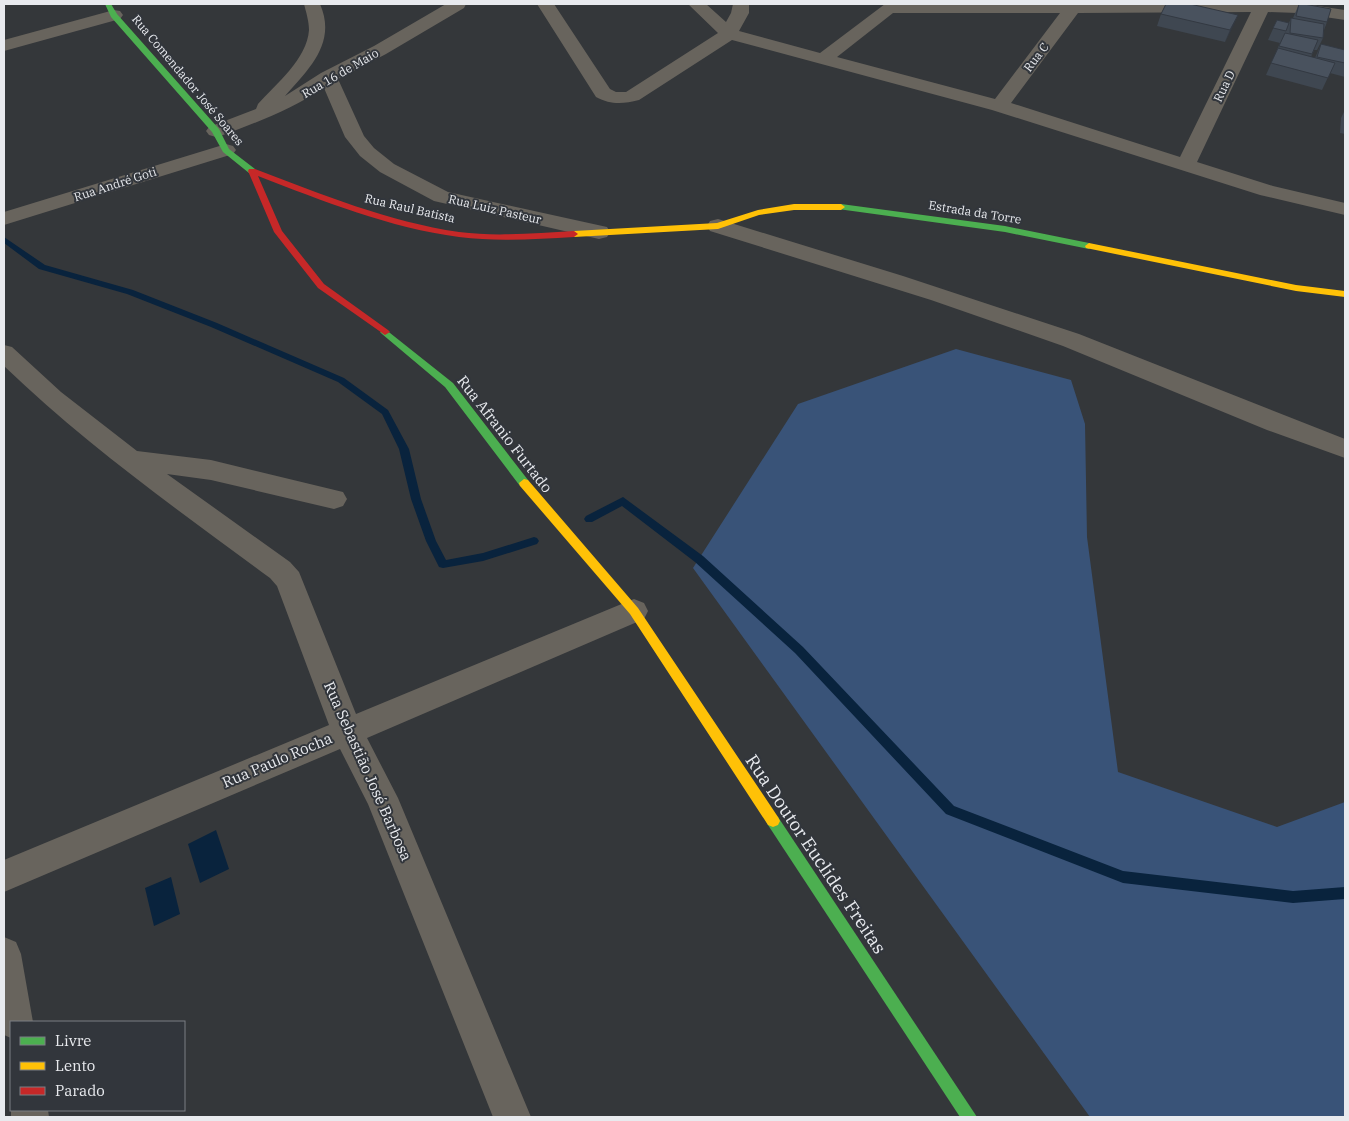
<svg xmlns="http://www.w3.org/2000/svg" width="1349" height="1121" font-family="'IBM Plex Serif',serif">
<rect width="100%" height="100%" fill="#34373a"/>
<path fill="#395378" d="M 956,349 L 1071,380 L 1085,424 L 1087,537 L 1118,772 L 1277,827 L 1345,802 L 1345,1117 L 1090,1117 L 693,568 L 798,404 Z"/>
<g fill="#09233d">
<path d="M 216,830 L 229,869 L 200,883 L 188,844 Z"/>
<path d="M 171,877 L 180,914 L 154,926 L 145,888 Z"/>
</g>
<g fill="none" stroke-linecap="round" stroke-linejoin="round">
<g fill="#09233d" fill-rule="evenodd">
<path d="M 4,237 L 45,265 L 133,290 L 217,323 L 344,378 L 388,410 L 409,449 L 421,499 L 436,541 L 446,560 L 483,553 L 534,537 L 537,538 L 539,541 L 537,544 L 483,561 L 443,568 L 439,567 L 426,541 L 411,499 L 399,449 L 382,414 L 338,382 L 211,327 L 127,294 L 39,269 L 4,243 Z"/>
<path d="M 623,497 L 703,556 L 803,647 L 954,806 L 1123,871 L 1293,891 L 1345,887 L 1345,899 L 1293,903 L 1123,883 L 946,814 L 795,653 L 695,562 L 622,506 L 592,522 L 586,522 L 584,519 L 586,516 Z"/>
</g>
<g fill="#68645d" fill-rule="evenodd">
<path d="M 304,4 L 320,4 C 337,43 309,69 285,96 L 321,73 L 374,46 L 446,4 L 466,4 L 464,8 L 386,54 L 338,79 L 364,136 L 374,148 L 394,164 L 448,192 L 607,227 L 610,232 L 607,237 L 599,239 L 434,201 L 380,172 L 360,156 L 345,137 L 324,88 C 292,109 258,122 223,135 L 216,137 L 209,135 L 206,131 L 209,127 L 256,109 L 258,104 C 276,84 307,59 309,30 C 309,21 306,12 304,4 Z"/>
<path d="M 537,4 L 554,4 L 610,89 L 616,92 L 626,92 L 718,33 L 688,4 L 706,4 L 726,22 L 731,13 L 733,4 L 749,4 L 749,13 L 739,31 L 820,53 L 885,4 L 1304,4 L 1345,10 L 1345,20 L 1298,13 L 1268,12 L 1197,162 L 1273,186 L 1345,203 L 1345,215 L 1260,195 L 992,110 L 732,40 L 639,100 C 623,104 611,105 596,97 ZM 1251,12 L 1180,157 L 1011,103 L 1078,13 ZM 893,13 L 1060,13 L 995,99 L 837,57 Z"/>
<path d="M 114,10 L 120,11 L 123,15 L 120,19 L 4,51 L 4,40 Z"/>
<path d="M 226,144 L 233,146 L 236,150 L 233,154 L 4,225 L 4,212 Z"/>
<path d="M 718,219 L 903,276 L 1079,334 L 1345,439 L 1345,458 L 1267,430 L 1063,346 L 931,300 L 710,231 L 707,226 L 710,221 Z"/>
<path d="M 4,345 L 12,347 L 61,392 L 137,451 L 211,460 L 343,492 L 347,499 L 343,506 L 334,509 L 211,480 L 167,474 L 290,562 L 299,572 L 356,714 L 624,603 L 634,599 L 644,603 L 648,611 L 644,619 L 367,738 L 398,798 L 531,1117 L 493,1117 L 368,804 L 340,749 L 4,892 L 4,860 L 329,725 L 277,586 L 270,578 C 179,511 86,445 4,366 Z"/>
<path d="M 4,937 L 16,942 L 21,954 L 33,1022 L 11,1022 L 11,1038 L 4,1035 Z"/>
<path d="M 11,1107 L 11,1110 L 48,1110 L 49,1117 L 11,1117 Z"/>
</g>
<g fill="#4caf50" fill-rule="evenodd">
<path d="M 105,4 L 111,4 L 117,14 L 219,129 L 229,149 L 255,169 L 255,173 L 249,173 L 223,152 L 212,132 L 111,17 Z"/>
<path d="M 841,204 L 1005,226 L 1089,243 L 1093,246 L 1089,249 L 1005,232 L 838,209 L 837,207 Z"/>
<path d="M 385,329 L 453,383 L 528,480 L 529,483 L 528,486 L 520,486 L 445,387 L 382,334 L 380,332 Z"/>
<path d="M 773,815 L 778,817 L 977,1117 L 960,1117 L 768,825 L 766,821 L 768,817 Z"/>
</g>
<g fill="#ffc107" fill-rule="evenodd">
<path d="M 794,204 L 841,204 L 845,207 L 841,210 L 794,210 L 759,215 L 718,229 L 574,237 L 570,234 L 574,231 L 717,223 L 758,210 Z"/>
<path d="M 1089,243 L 1296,285 L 1345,291 L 1345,297 L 1296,291 L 1086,248 L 1085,246 Z"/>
<path d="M 524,479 L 528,480 L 638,608 L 778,817 L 780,821 L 778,825 L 773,827 L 768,825 L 630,614 L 520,486 L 519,483 Z"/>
</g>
<path fill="#c62828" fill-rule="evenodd" d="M 249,169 L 255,169 C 321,194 389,222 459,232 C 497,237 536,233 574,231 L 578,234 L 574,237 C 536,239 497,242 459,237 C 390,228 323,201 258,176 L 282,231 L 324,284 L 388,330 L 390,332 L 385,335 L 318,288 L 274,232 L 248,171 Z"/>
</g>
<g fill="#3f4751">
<path d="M 1299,4 L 1327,22 L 1324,30 L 1323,38 L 1317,50 L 1314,50 L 1311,57 L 1315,58 L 1321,44 L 1345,50 L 1345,77 L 1330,73 L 1322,90 L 1266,75 L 1280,43 L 1268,40 L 1277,20 L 1289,23 L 1291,18 L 1293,18 Z"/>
<path d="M 1161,14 L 1238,15 L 1225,42 L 1157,26 Z"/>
<path d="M 1345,110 L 1345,134 L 1340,133 L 1341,118 Z"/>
</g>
<path fill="#333942" d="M 1238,15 L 1233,27 L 1225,42 L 1230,30 Z"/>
<g fill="#49525e" stroke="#333942">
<path d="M 1166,4 L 1190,4 L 1238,15 L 1230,30 L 1161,14 Z"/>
<path d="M 1299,4 L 1304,4 L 1331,9 L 1327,22 L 1296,16 Z"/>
<path d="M 1291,18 L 1324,24 L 1323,38 L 1290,33 Z"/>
<path d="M 1277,20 L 1289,23 L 1286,31 L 1273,28 Z"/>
<path d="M 1285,33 L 1318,40 L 1312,54 L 1279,46 Z"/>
<path d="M 1321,44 L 1345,50 L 1345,63 L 1317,57 Z"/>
<path d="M 1278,48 L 1335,63 L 1328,78 L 1271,63 Z"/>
</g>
<g text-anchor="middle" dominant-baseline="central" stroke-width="4" stroke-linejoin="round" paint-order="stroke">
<g font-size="12" fill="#e8eaee" stroke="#32363c">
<text transform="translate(1036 57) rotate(-53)">Rua C</text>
<text transform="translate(340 73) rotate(-30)">Rua 16 de Maio</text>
<text transform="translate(188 80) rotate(50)">Rua Comendador José Soares</text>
<text transform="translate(1224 86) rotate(-64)">Rua D</text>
<text transform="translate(115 184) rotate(-18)">Rua André Goti</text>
<text transform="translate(410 208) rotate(13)">Rua Raul Batista</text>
<text transform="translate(495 209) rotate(13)">Rua Luiz Pasteur</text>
<text transform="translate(975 212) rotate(9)">Estrada da Torre</text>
</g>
<g font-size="15" fill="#e8eaee" stroke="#32363c">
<text transform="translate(505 434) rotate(52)">Rua Afranio Furtado</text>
<text transform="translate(277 760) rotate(-23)">Rua Paulo Rocha</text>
<text transform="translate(368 771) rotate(66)">Rua Sebastião José Barbosa</text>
</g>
<g font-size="18" fill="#e8eaee" stroke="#32363c">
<text transform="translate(816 854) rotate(56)">Rua Doutor Euclides Freitas</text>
</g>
</g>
<rect width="1349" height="1121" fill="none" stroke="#e8eaee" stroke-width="10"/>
<rect x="10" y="1021" width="175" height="90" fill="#32363c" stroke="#7b7e83"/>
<rect x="20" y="1037" width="25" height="8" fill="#4caf50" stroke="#7b7e83"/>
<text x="55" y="1046" font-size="15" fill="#e8eaee">Livre</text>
<rect x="20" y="1062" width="25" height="8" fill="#ffc107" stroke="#7b7e83"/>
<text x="55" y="1071" font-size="15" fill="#e8eaee">Lento</text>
<rect x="20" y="1087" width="25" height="8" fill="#c62828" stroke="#7b7e83"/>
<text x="55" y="1096" font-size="15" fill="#e8eaee">Parado</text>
</svg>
